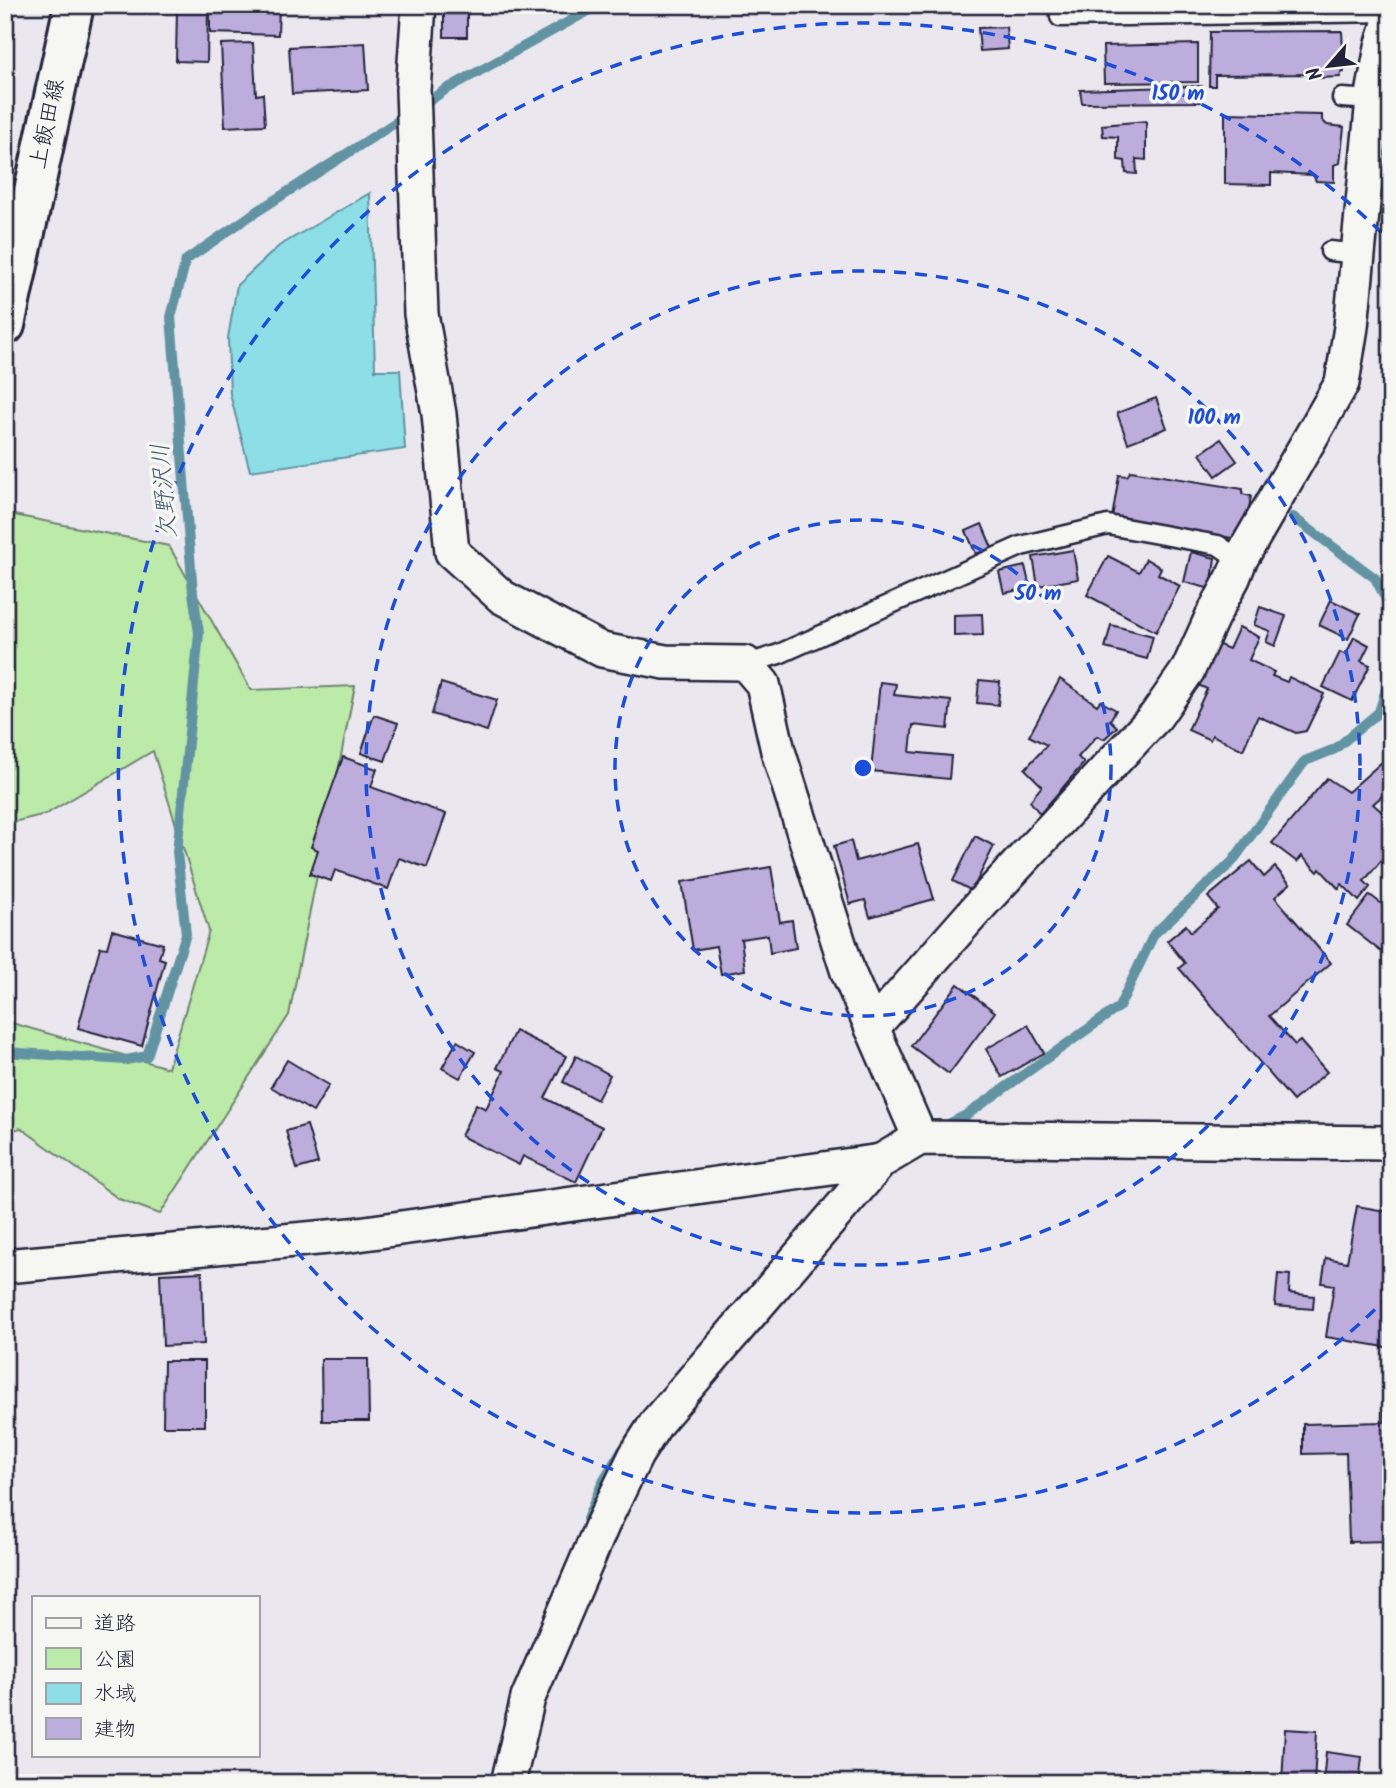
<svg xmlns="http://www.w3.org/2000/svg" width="1396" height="1788" font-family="Kalam,'Klee One',sans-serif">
<rect width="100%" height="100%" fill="#eae7ee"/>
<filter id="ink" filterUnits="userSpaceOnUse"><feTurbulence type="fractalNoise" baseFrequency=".0143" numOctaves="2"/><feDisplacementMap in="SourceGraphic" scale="14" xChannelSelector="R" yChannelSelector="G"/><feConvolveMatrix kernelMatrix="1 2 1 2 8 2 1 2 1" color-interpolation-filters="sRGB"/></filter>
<g filter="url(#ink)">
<path fill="#bceaa8" stroke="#6f8672" stroke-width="2" d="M 9,514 L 169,546 L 251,690 L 355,686 L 289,1015 L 160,1214 L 119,1199 L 21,1128 L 5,1132 L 5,1021 L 168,1068 L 209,931 L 153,751 L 46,814 L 5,824 L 5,521 Z"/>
<path fill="#8ddee7" stroke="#6293a2" stroke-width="2" d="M 370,193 L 375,370 L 400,370 L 405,449 L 250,471 L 230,394 L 228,338 L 237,285 L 279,246 Z"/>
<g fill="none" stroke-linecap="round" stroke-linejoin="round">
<g stroke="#6293a2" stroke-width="10">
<path d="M 420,107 L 445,90 L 599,5"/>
<path d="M 1293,517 L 1375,578 L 1391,609"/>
<path d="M 5,1052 L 126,1060 L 147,1056 L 186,934 L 177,852 L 199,633 L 193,593 L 171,317 L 186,260 L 250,216 L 407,115"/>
<path d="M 941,1128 L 968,1114 L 1119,1007 L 1154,934 L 1232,862 L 1305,761 L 1335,749 L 1379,712 L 1391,673"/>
<path d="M 587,1519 L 604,1479 L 621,1451"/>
</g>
</g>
<g fill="#bcaddd" stroke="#22223b" stroke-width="2">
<path d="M 210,5 L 279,5 L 278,35 L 210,33 Z"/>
<path d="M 177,8 L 208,9 L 207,62 L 176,61 Z"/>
<rect x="444" y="9" width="23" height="28"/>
<path d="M 1006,27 L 1008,49 L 980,51 L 978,28 Z"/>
<path d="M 1342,31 L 1344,72 L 1341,73 L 1340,77 L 1319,78 L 1318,74 L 1215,75 L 1215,86 L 1209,86 L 1210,32 Z"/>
<path d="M 253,43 L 256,95 L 263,94 L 265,125 L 225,127 L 221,44 Z"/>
<path d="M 365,43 L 368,90 L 292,94 L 289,47 Z"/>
<path d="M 1198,44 L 1198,82 L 1104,83 L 1103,46 Z"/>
<path d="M 1202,86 L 1201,102 L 1082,103 L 1080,90 Z"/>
<path d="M 1225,113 L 1322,115 L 1322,120 L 1327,125 L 1344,127 L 1340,163 L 1334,165 L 1334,182 L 1316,181 L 1313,175 L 1271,173 L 1271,185 L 1225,184 Z"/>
<path d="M 1146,121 L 1146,160 L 1136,159 L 1137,174 L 1126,173 L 1125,161 L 1118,160 L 1118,137 L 1103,136 L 1102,125 Z"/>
<path d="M 1156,398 L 1167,428 L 1128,443 L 1117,413 Z"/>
<path d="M 1221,439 L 1237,461 L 1216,476 L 1200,454 Z"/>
<path d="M 1131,471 L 1243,489 L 1242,494 L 1251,496 L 1244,540 L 1112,518 L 1119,475 L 1127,476 Z"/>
<path d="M 982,524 L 992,548 L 976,554 L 966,531 Z"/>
<path d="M 1073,550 L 1078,579 L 1038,586 L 1033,557 Z"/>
<path d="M 1191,552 L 1215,558 L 1211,589 L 1184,582 Z"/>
<path d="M 1108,556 L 1139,572 L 1146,559 L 1161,568 L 1158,574 L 1180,586 L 1156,632 L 1087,595 Z"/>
<path d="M 1025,566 L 1030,588 L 1004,593 L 999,572 Z"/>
<path d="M 1331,600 L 1360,614 L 1348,639 L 1319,625 Z"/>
<path d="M 1260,607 L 1286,616 L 1275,646 L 1266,642 L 1270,631 L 1254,625 Z"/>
<path d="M 982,614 L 983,635 L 954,636 L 954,615 Z"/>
<path d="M 1111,625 L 1153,636 L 1147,659 L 1105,648 Z"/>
<path d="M 1239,627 L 1259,637 L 1249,660 L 1274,672 L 1272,676 L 1287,682 L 1289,677 L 1324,694 L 1306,731 L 1296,733 L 1258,716 L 1243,750 L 1212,735 L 1210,740 L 1188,730 L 1207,689 L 1198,685 L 1217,644 L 1229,649 Z"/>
<path d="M 1354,637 L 1369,645 L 1361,661 L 1370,665 L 1352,701 L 1323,687 L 1340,652 L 1346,655 Z"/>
<path d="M 1060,679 L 1097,705 L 1100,701 L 1116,710 L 1110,720 L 1117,727 L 1104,739 L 1097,736 L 1078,757 L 1084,763 L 1040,814 L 1030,801 L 1042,786 L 1025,769 L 1047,745 L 1029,736 Z"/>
<path d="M 979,680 L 1000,682 L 998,705 L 977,703 Z"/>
<path d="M 880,682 L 896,684 L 894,695 L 951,701 L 948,729 L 913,725 L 910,752 L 951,756 L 949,779 L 871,771 Z"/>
<path d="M 441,683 L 497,700 L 487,731 L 432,714 Z"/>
<path d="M 374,715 L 398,723 L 385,761 L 361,753 Z"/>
<path d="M 1391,754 L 1391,788 L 1373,804 L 1391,820 L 1391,849 L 1364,881 L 1370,887 L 1359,901 L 1342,884 L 1339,889 L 1320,869 L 1318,872 L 1302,856 L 1297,862 L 1272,843 L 1327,778 L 1348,792 Z"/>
<path d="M 343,757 L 377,769 L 371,787 L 446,814 L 427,868 L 399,858 L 388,889 L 335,870 L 331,881 L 310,874 L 318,850 L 311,847 Z"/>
<path d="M 975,836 L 994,846 L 972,891 L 953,881 Z"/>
<path d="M 851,841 L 856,861 L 918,844 L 934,899 L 870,917 L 865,900 L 850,904 L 834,846 Z"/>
<path d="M 1251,861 L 1264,877 L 1275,867 L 1290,884 L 1275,897 L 1331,963 L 1269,1016 L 1295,1045 L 1300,1041 L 1327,1072 L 1293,1101 L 1179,968 L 1185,963 L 1167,941 L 1186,925 L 1191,932 L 1218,909 L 1208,897 Z"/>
<path d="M 771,867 L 780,922 L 792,920 L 796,948 L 770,953 L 768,935 L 741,939 L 745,970 L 721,974 L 716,946 L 693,950 L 682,882 Z"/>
<path d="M 1370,895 L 1391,911 L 1391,954 L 1388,957 L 1347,925 Z"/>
<path d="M 112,930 L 163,944 L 159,958 L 165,960 L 142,1046 L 78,1028 L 100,947 L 107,948 Z"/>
<path d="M 958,984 L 995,1012 L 949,1074 L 911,1046 Z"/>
<path d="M 1028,1025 L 1044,1053 L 1002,1077 L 986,1049 Z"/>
<path d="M 515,1031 L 566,1056 L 545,1098 L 602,1127 L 576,1182 L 523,1156 L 519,1165 L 461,1136 L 476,1104 L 486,1109 L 504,1071 L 497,1068 Z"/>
<path d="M 457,1041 L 475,1052 L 460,1078 L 442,1068 Z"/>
<path d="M 576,1056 L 610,1075 L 597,1100 L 563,1082 Z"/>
<path d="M 287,1060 L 329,1085 L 313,1112 L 271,1087 Z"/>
<path d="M 307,1125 L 318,1163 L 297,1169 L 286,1131 Z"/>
<path d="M 1357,1206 L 1391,1212 L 1391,1295 L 1387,1314 L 1391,1315 L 1391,1348 L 1326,1337 L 1334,1285 L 1322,1283 L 1326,1258 L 1347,1262 Z"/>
<path d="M 202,1272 L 204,1344 L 163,1346 L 160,1274 Z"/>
<path d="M 1278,1274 L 1290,1275 L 1289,1293 L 1314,1296 L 1313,1309 L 1275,1306 Z"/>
<path d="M 321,1359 L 368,1359 L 369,1421 L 322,1421 Z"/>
<path d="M 164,1361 L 205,1361 L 205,1426 L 163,1426 Z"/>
<path d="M 1384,1402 L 1391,1402 L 1391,1515 L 1387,1515 L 1387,1541 L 1349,1542 L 1346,1453 L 1303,1454 L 1303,1424 L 1384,1422 Z"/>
<path d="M 1285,1729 L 1317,1731 L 1314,1783 L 1282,1783 Z"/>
<path d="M 1326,1752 L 1362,1757 L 1359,1783 L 1323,1783 Z"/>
</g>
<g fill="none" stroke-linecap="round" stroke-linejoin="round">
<defs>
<g id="service">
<path d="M 1059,5 L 1060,17 L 1391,12"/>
<path d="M 1342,98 L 1373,100"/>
<path d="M 1330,251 L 1358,254"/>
<path d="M 751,670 L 760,660 L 779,654 L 1021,546 L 1108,525 L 1218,545 L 1240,560"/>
</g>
<g id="minor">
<path d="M 419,5 L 413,90 L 421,314 L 439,414 L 452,552 L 502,597 L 602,650 L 665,662 L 745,663 L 763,684 L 778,751 L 848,972 L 920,1138"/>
<path d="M 872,1028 L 982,903 L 1156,716 L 1188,670 L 1212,617 L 1233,578 L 1240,560 L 1342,383 L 1351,327 L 1374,89 L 1382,47 L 1391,17"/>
<path d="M 5,1266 L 351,1235 L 881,1161"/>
<path d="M 508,1783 L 528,1698 L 603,1523 L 636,1455 L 657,1422 L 881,1161 L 920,1138 L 1391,1143"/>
</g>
<path id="secondary" d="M 5,325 L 74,5"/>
</defs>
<use href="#service" stroke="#22223b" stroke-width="23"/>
<use href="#minor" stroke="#22223b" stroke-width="38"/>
<use href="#secondary" stroke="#22223b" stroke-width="44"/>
<use href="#service" stroke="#f6f6f2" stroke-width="18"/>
<use href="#minor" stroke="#f6f6f2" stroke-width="33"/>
<use href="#secondary" stroke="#f6f6f2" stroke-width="38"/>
</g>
</g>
<g fill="none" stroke="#1d4ed8" stroke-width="3.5" stroke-dasharray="12 9">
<circle cx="863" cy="768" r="248"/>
<circle cx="863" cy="768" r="497"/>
<path d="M1390 1295A745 745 0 1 1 1390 241"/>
</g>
<g text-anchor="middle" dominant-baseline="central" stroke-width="7" stroke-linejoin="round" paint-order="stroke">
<g font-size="23" fill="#22223b" stroke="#f6f6f2">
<text transform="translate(48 124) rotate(-78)">上飯田線</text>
</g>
<g font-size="24" font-style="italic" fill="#425a6f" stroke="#f6f6f2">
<text transform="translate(165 491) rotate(-95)">欠野沢川</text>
</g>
</g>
<circle cx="863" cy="768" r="10" fill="#1d4ed8" stroke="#f6f6f2" stroke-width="3.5"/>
<g font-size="21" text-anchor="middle" font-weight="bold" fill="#1d4ed8" stroke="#f6f6f2" stroke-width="7" stroke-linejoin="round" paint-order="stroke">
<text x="1178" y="100">150 m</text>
<text x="1214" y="424">100 m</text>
<text x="1038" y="600">50 m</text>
</g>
<rect width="1396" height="1788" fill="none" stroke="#f6f6f2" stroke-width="28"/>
<rect x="14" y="14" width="1368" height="1760" fill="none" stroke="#22223b" stroke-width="2.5" filter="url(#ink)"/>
<rect x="32" y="1596" width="228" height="161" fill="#f6f6f2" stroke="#a1a1a9" stroke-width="2"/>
<rect x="46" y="1618" width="35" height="10" fill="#f6f6f2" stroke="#a1a1a9" stroke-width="2"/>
<text x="94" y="1630" font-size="21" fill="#22223b">道路</text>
<rect x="46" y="1648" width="35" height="21" fill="#bceaa8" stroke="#a1a1a9" stroke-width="2"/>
<text x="94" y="1666" font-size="21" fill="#22223b">公園</text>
<rect x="46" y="1683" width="35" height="21" fill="#8ddee7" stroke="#a1a1a9" stroke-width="2"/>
<text x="94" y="1700" font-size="21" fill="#22223b">水域</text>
<rect x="46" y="1718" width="35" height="21" fill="#bcaddd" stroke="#a1a1a9" stroke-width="2"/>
<text x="94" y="1736" font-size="21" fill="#22223b">建物</text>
<g transform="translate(1329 66) rotate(242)" stroke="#f6f6f2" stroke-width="5" paint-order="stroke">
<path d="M0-5L12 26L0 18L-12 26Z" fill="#22223b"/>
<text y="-10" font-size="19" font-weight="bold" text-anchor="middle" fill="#22223b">N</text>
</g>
</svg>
